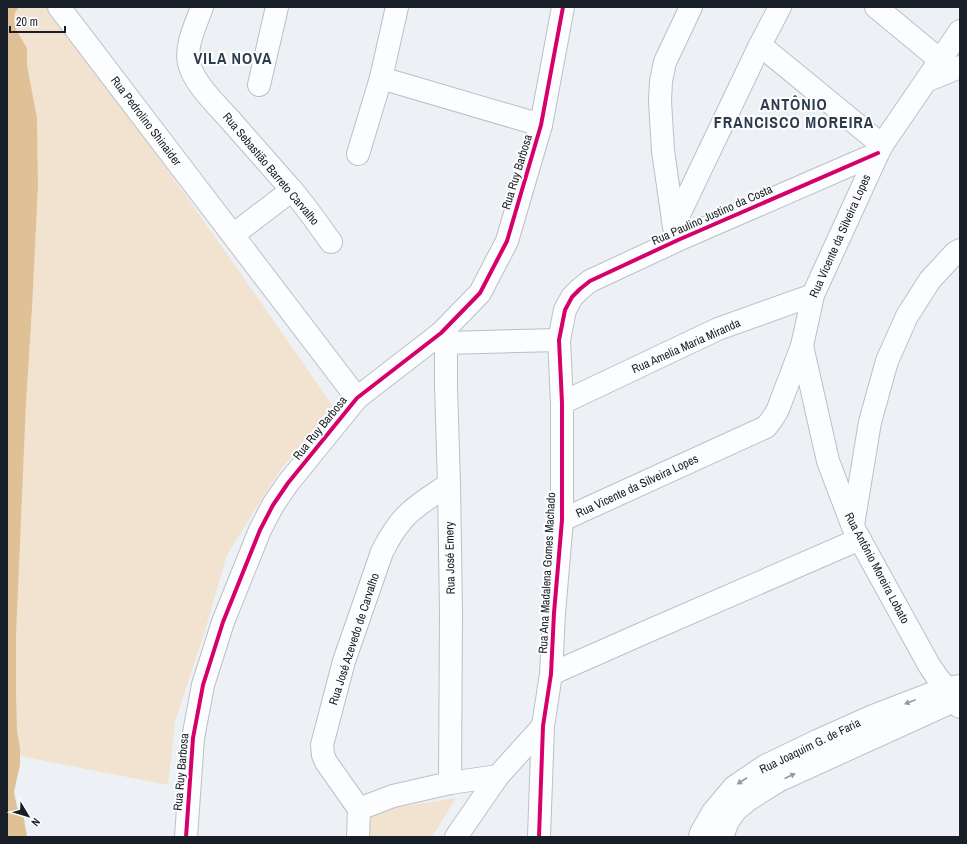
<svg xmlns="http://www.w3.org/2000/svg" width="967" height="844" font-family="'Archivo Narrow',sans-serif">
<rect width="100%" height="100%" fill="#edf1f6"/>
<g fill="#f2e3d0">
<path d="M 19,7 L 48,7 C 147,138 241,273 334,408 L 280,470 L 227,555 L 204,634 L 175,722 L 168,785 L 20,756 L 20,749 L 17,730 L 16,693 L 16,637 L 26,403 L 32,309 L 38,187 L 37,118 L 27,65 L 27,48 L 18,33 L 15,26 L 14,19 L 15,13 Z"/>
<path d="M 456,798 L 432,837 L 366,837 L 366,812 Z"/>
</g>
<path fill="#e0c095" d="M 7,7 L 19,7 L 15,13 L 14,19 L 15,26 L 18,33 L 27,48 L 27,65 L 37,118 L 38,187 L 32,309 L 26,403 L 16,637 L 16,693 L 17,730 L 20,749 L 20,765 L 14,792 L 17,807 L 24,819 L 27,837 L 7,837 Z"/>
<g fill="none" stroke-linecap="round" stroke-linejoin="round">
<defs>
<g id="street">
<path d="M 59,7 L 357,398"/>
<path d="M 202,7 C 196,24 185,46 189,63 C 193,83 218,106 232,122 C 251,144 271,166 290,188 C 305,205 318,224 331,242"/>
<path d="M 876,7 L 940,60"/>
<path d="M 760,45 L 882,145"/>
<path d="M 381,78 L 541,125"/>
<path d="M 926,81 L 960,67"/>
<path d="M 259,85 L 277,7"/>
<path d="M 358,154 L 381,78 L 397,7"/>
<path d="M 674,225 L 760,45 L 780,7"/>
<path d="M 674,227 L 663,151 L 660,101 L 661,81 L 665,62 L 691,7"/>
<path d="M 233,235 L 292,190"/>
<path d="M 441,333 L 446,343 L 446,386 L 449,484 L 451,613 L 450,783"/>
<path d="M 446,343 L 559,340"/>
<path d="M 802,346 L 828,461 L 853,527 L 929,665 L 937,677 L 956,700 L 960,707"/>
<path d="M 562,403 L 718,329 L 813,295"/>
<path d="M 562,520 L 766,427 C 771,421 775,416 778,409 L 802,346 L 813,295 L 878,153 L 882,145 L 960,31"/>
<path d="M 853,525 L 870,422 L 887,361 L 907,316 L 930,280 L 955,253 L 960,250"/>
<path d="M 551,674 L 646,632 L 860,539"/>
<path d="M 359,809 L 393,796 L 450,783 L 498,776 L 543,726"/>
<path d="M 186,837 L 193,738 L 203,685 L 223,622 L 260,530 L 273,505 L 288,483 L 357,398 L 441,333 L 480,293 L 507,241 L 541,125 L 563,7"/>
<path d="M 358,837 L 359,809 L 326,762 L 323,755 L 322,745 L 344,661 L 382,552 C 389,538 397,524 409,513 C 421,502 436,493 449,484"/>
<path d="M 456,837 L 498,776"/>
<path d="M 539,837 L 543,726 L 551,674 L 554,613 L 562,520 L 562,403 L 559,340 L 565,310 L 572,297 L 580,289 L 590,281 L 678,240 L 878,153"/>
<path d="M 700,837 L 701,833 L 713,812 L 734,787 L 765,766 L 817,741 L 873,716 L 946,688 L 959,686"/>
<path d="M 722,837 L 728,821 L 736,810 L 748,800 L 778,781 L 956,700 L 960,696"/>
</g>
</defs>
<use href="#street" stroke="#bbc0c6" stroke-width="24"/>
<use href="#street" stroke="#fcfdfe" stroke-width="22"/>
<defs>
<g id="cycleway">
<path d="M 186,837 L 193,738 L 203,685 L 223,622 L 260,530 L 273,505 L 288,483 L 357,398 L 441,333 L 480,293 L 507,241 L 541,125 L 563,7"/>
<path d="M 539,837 L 543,726 L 551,674 L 554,613 L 562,520 L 562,403 L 559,340 L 565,310 L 572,297 L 580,289 L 590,281 L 678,240 L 878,153"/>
</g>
</defs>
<use href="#cycleway" stroke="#fdfdfd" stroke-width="6"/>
<use href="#cycleway" stroke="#d6006c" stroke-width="4"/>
</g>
<defs><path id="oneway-solid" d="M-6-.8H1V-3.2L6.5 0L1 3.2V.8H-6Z"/></defs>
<g fill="#96999e">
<use href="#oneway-solid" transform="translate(910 702) rotate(159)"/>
<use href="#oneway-solid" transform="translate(790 776) rotate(-25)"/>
<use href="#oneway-solid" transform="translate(742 781) rotate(147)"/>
</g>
<g text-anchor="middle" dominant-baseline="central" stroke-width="4" stroke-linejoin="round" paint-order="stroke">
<g font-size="12" fill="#191f28" stroke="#fdfdfd">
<text transform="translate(146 121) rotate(53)">Rua Pedrolino Shinaider</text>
<text transform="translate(271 169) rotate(50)">Rua Sebastião Barreto Carvalho</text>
<text transform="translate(517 172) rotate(-73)">Rua Ruy Barbosa</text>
<text transform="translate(712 215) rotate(-24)">Rua Paulino Justino da Costa</text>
<text transform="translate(840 236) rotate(-66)">Rua Vicente da Silveira Lopes</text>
<text transform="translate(686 346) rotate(-24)">Rua Amelia Maria Miranda</text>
<text transform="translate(320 428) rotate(-51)">Rua Ruy Barbosa</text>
<text transform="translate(637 486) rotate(-25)">Rua Vicente da Silveira Lopes</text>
<text transform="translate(450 558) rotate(-91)">Rua José Emery</text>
<text transform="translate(877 568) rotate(62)">Rua Antônio Moreira Lobato</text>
<text transform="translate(547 573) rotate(-87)">Rua Ana Madalena Gomes Machado</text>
<text transform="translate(354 639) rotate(-72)">Rua José Azevedo de Carvalho</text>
<text transform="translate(810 746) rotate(-26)">Rua Joaquim G. de Faria</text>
<text transform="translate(181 772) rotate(-85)">Rua Ruy Barbosa</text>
</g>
<g font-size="16" font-weight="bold" letter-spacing="1" fill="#2d3b4e" stroke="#fdfdfd">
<text x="233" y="58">VILA NOVA</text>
<text x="794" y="104">ANTÔNIO<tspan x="794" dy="18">FRANCISCO MOREIRA</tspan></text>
</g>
</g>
<rect width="967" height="844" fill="none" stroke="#191f28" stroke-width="16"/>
<g transform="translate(28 816) rotate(128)" stroke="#fdfdfd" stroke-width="3" paint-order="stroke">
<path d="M0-3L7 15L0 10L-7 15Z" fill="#191f28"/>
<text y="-6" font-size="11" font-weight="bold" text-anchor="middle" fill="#191f28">N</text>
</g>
<path d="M10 26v6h55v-6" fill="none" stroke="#191f28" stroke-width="2"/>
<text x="16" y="26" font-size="12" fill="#191f28" stroke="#fdfdfd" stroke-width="3" paint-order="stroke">20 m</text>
</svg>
